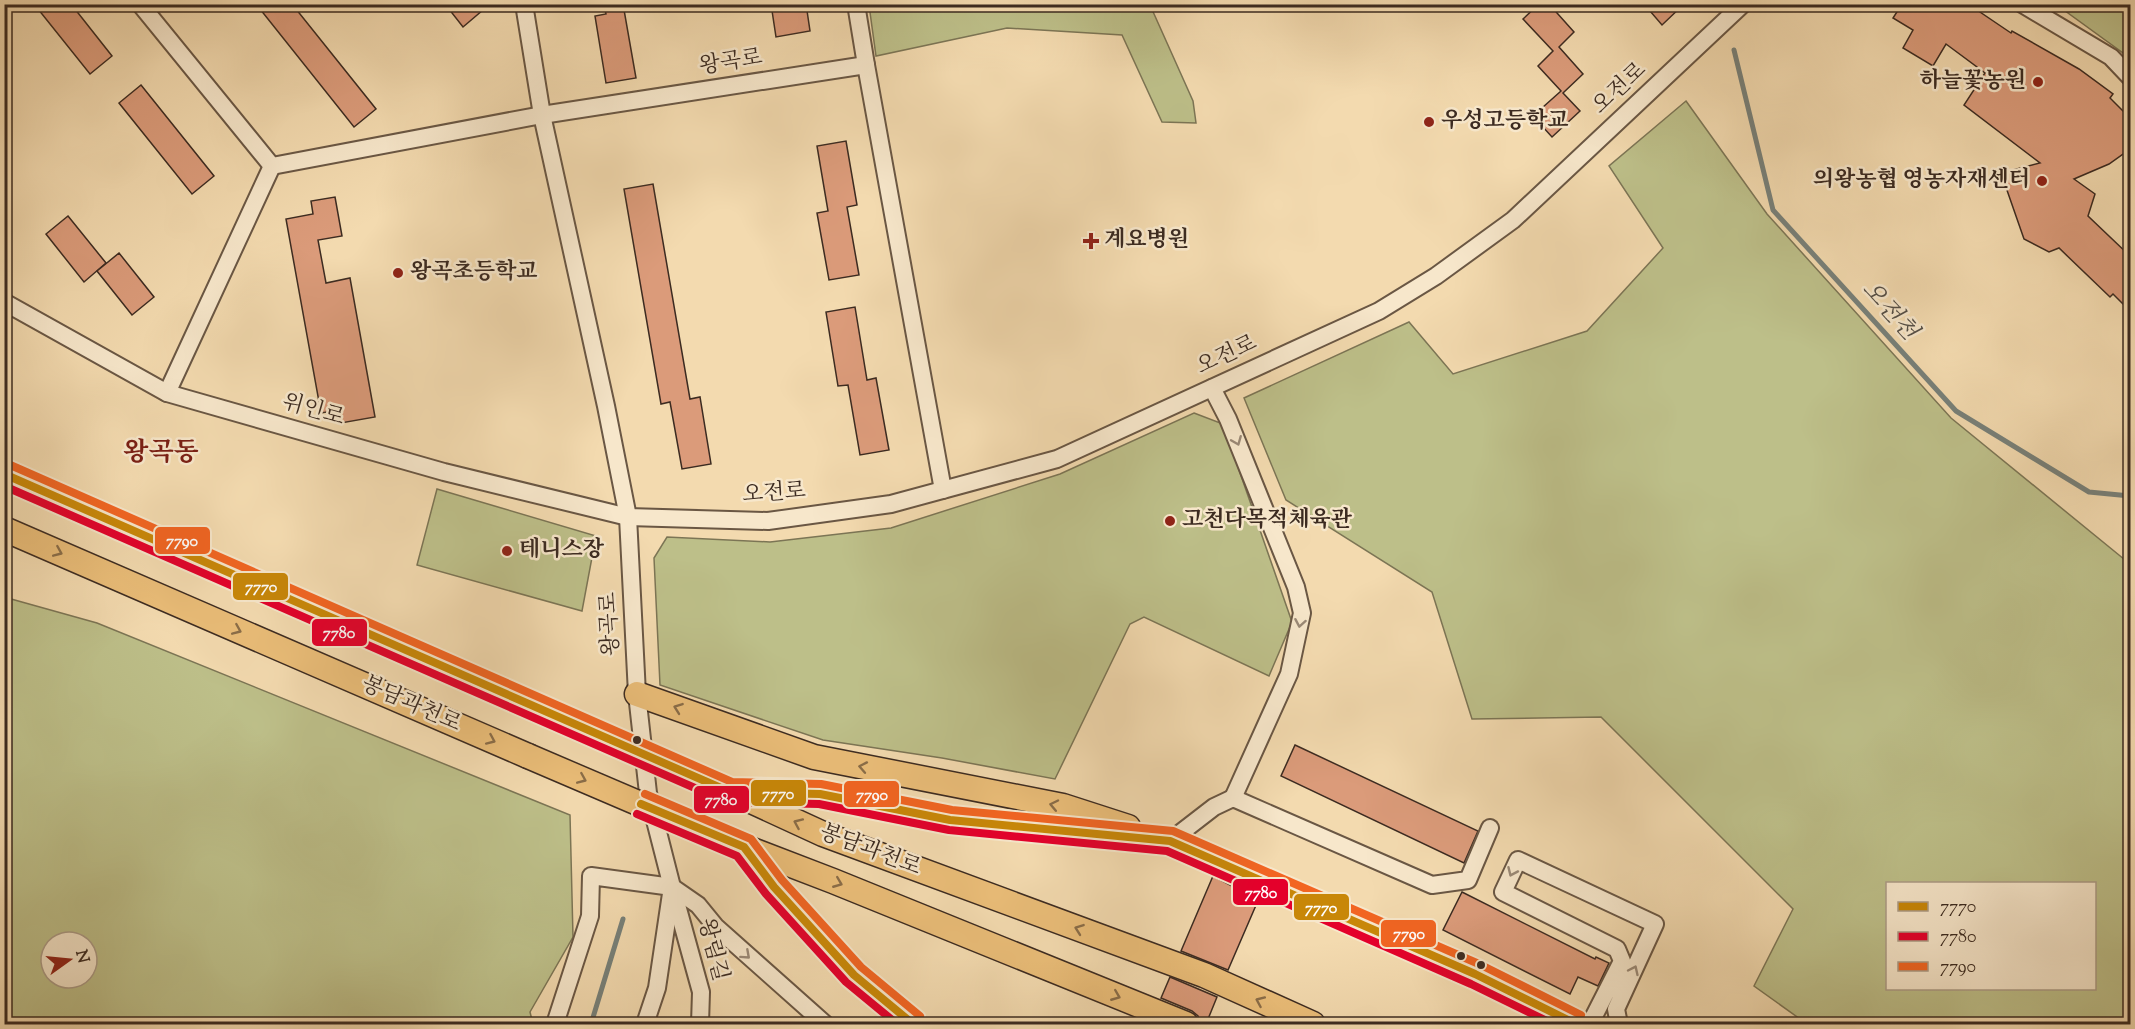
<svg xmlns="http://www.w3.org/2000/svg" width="2135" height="1029" font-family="'Sorts Mill Goudy','Noto Serif KR',serif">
<rect width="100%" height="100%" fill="#f3daaf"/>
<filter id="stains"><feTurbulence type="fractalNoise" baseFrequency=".00333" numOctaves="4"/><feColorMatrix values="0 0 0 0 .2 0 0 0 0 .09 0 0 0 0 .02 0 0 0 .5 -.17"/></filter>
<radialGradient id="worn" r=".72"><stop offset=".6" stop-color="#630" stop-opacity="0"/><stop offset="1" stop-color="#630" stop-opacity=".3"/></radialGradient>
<g fill="#bdbf89" stroke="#7c7555" stroke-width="1.5" fill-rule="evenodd">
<path d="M 869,5 L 1150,5 L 1193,101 L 1196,123 L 1162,122 L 1122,35 L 1007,28 L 876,56 Z"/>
<path d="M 2057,5 L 2130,5 L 2130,58 Z"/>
<path d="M 1686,101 L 1767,214 L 1951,418 L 2130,564 L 2130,1024 L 1807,1024 L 1754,986 L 1793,909 L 1601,717 L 1472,719 L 1432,592 L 1286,500 L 1244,398 L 1409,322 L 1453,374 L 1587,331 L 1663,248 L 1609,166 ZM 1888,884 L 2094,884 L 2094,988 L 1888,988 Z"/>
<path d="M 1194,413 L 1223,424 L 1292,622 L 1269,676 L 1144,617 L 1130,624 L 1055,779 L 942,758 L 823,740 L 660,685 L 654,558 L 667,537 L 770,542 L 891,528 L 1060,474 Z"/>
<path d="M 437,489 L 596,536 L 582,611 L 417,565 Z"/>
<path d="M 4,597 L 97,623 L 570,815 L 573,937 L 530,1012 L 533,1024 L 5,1024 ZM 51,942 L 87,942 L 87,978 L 51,978 Z"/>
</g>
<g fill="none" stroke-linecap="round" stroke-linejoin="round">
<g stroke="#778079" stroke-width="5">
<path d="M 1734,50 L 1773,210 L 1956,411 L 2089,492 L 2130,496"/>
<path d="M 591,1024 L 623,919"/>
</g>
</g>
<g fill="#db9b7a" stroke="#3c2b21" stroke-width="1.5">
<path d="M 34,4 L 71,4 L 112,56 L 90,74 Z"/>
<path d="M 256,4 L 292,4 L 376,109 L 354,127 Z"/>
<path d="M 445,4 L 490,4 L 463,27 Z"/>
<path d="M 604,4 L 623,4 L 636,78 L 606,83 L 595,16 L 606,14 Z"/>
<path d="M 771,4 L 806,4 L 810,31 L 776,37 Z"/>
<path d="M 1539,4 L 1549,4 L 1574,32 L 1559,47 L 1583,74 L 1563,93 L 1580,111 L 1552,137 L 1533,116 L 1561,91 L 1538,66 L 1553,51 L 1523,19 Z"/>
<path d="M 1644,4 L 1684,4 L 1662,25 Z"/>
<path d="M 1902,4 L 1968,4 L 2011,33 L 2012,31 L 2079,69 L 2113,94 L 2110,98 L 2130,118 L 2130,149 L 2109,164 L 2074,179 L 2095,194 L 2088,216 L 2130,256 L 2130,311 L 2113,294 L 2110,297 L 2059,248 L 2049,252 L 2024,239 L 2001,173 L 2040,163 L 1964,105 L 1985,73 L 1946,44 L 1933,66 L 1903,48 L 1913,30 L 1893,18 Z"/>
<path d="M 141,85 L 214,176 L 192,194 L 119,103 Z"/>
<path d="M 846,141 L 857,205 L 847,207 L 859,275 L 829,280 L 817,213 L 828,211 L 817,146 Z"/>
<path d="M 653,184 L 690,399 L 700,397 L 711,464 L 682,469 L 670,402 L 661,404 L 624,189 Z"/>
<path d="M 335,197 L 342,236 L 318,240 L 326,283 L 350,278 L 375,417 L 341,423 L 339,410 L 321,413 L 286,219 L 313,214 L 311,201 Z"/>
<path d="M 68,216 L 106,263 L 84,282 L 46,234 Z"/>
<path d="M 119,253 L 154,297 L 132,315 L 97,271 Z"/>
<path d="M 855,307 L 867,380 L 876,378 L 889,450 L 860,455 L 848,385 L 838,386 L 826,312 Z"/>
<path d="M 1295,745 L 1478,831 L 1464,863 L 1281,776 Z"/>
<path d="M 1213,876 L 1232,886 L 1260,896 L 1228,970 L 1181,951 Z"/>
<path d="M 1462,892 L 1595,959 L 1596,957 L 1609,963 L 1598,986 L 1578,977 L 1570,994 L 1443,930 Z"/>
<path d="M 1170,977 L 1217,997 L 1206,1024 L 1200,1024 L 1198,1016 L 1192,1011 L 1161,998 Z"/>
</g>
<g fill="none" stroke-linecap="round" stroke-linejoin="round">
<defs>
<g id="minor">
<path d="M 140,4 L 272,166 L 542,115 L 866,65 L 856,4"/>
<path d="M 524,4 L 542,115 L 606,406 L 628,517 L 637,694 L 648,793 L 672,887 L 657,988 L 645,1024"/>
<path d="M 2022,4 L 2111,57 L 2130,77"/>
<path d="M 866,65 L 943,490"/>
<path d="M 4,302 L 167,393 L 444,472 L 628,517 L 768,521 L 891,504 L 1057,459 L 1379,311 L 1436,276 L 1513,220 L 1743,4"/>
<path d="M 1212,388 L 1228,419 L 1296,587 L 1302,613 L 1289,674 L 1233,798"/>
<path d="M 167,393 L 272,166"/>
<path d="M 1170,841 L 1214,807 L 1233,798 L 1432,885 L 1468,880 L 1490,828"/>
<path d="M 674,894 L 701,992 L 700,1024"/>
<path d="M 555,1024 L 590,916 L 591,876 L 672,887 L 698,905 L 716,927 L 825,1024"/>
<path d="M 1590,1024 L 1622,961 L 1617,949 L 1503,892 L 1518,860 L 1655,924 L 1616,1009 L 1619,1024"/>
</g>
<g id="highway">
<path d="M 4,474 L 520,700"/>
<path d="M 4,529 L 528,756"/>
<path d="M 637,694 L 814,757 L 1063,806 L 1128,827"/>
<path d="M 697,776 L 823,834 L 1204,975 L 1313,1024"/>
<path d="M 730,792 L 820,794 L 950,820 L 1170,841 L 1475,974 L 1576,1024"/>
<path d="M 708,833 L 833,881 L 1186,1024"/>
<path d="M 744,847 L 774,887 L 854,975 L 913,1024"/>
</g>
</defs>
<use href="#minor" stroke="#6a5744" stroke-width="20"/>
<use href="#highway" stroke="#3c2b21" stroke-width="27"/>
<use href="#minor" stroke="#f7e7cb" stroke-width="16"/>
<use href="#highway" stroke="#eabd78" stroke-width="24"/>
<defs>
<g id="highway-bridge">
<path d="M 520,700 L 697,776"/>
<path d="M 528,756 L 708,833"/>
</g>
</defs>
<use href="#highway-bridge" stroke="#3c2b21" stroke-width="27" stroke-linecap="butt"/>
<use href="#highway-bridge" stroke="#eabd78" stroke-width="24"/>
<defs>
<g id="bus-1">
<path d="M 4,474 L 730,792 L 820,794 L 950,820 L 1170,841 L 1475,974 L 1576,1024"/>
<path d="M 641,804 L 744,847 L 774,887 L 854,975 L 913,1024"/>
</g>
<g id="bus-2">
<path d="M 4,486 L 727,802 L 819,804 L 949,830 L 1167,851 L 1471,984 L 1553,1024"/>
<path d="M 637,814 L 737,856 L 766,894 L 846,982 L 897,1024"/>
</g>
<g id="bus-3">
<path d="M 8,464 L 732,782 L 821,784 L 952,810 L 1173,831 L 1479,964 L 1581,1015"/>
<path d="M 645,794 L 751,839 L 782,880 L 861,967 L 920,1016"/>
</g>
</defs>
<use href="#bus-1" stroke="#f7e7cb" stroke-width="12"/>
<use href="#bus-2" stroke="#f7e7cb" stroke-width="12"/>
<use href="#bus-3" stroke="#f7e7cb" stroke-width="12"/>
<use href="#bus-1" stroke="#c88708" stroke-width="8"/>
<use href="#bus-2" stroke="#e4002b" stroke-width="8"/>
<use href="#bus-3" stroke="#f26522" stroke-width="8"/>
</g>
<defs><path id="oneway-chevron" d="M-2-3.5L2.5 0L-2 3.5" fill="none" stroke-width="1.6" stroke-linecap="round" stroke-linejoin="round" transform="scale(1.5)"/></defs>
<g stroke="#9a8976">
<use href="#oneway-chevron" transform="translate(1237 441) rotate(68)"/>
<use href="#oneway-chevron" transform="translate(1300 623) rotate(100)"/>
<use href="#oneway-chevron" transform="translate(1512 872) rotate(114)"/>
<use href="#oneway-chevron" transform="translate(746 955) rotate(42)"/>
<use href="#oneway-chevron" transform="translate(1634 970) rotate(-65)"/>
</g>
<g stroke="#8a6d48">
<use href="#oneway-chevron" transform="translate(58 552) rotate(23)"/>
<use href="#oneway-chevron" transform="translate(237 630) rotate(23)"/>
<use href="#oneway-chevron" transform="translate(678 708) rotate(-160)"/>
<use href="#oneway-chevron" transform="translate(491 740) rotate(24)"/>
<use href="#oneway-chevron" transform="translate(863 767) rotate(-169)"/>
<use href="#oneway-chevron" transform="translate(582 779) rotate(23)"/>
<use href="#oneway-chevron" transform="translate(1054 805) rotate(-168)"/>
<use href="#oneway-chevron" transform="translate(798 823) rotate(-156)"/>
<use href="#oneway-chevron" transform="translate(838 883) rotate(22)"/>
<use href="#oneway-chevron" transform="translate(1079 929) rotate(-160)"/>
<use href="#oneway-chevron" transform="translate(1116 996) rotate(22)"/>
<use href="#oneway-chevron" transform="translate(1260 1001) rotate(-156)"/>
</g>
<g fill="#8f2418" stroke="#f7e7cb" stroke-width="2">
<circle cx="2038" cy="82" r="6"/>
<circle cx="1429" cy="122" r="6"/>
<circle cx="2042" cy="181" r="6"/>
<path d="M1088 232h6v6h6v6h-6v6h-6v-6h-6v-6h6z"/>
<circle cx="398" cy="273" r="6"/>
<circle cx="1170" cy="521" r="6"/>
<circle cx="507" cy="551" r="6"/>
</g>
<g fill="#3c2b21" stroke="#f7e7cb" stroke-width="2">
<circle cx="637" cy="740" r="5"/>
<circle cx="1461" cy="956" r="5"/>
<circle cx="1481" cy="965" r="5"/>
</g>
<g text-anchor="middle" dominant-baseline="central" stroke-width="5" stroke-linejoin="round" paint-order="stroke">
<g font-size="22" fill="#3c2b21" stroke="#f7e7cb">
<text transform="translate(731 63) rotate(-9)">왕곡로</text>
<text transform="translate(1620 89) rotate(-43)">오전로</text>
<text transform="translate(1227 356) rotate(-25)">오전로</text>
<text transform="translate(313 411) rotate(16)">위인로</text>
<text transform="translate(774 494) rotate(-4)">오전로</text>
<text transform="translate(611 624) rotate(-93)">왕곡로</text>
<text transform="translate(411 705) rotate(24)">봉담과천로</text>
<text transform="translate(870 851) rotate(21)">봉담과천로</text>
<text transform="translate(712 950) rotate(76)">왕림길</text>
</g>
<g font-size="22" font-weight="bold" fill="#3c2b21" stroke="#f7e7cb" text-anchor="start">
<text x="2026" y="82" text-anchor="end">하늘꽃농원</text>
<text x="1441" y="122">우성고등학교</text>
<text x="2030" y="181" text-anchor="end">의왕농협 영농자재센터</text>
<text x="1104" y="241">계요병원</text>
<text x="410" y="273">왕곡초등학교</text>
<text x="1182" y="521">고천다목적체육관</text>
<text x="519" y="551">테니스장</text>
</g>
<g font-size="24" font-style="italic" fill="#544e46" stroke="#f7e7cb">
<text transform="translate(1889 311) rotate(48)">오전천</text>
</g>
<g font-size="26" font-weight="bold" fill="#7a1f14" stroke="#f7e7cb">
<text x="161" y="453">왕곡동</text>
</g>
</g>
<g stroke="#f7e7cb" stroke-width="2">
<rect x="154" y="526" width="57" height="29" rx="6" fill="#f26522"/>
<rect x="232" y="572" width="57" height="29" rx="6" fill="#c88708"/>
<rect x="311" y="618" width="57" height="29" rx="6" fill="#e4002b"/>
<rect x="750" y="779" width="57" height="28" rx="6" fill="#c88708"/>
<rect x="843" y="780" width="57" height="28" rx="6" fill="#f26522"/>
<rect x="693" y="785" width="57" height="29" rx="6" fill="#e4002b"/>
<rect x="1232" y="878" width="57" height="28" rx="6" fill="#e4002b"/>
<rect x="1293" y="893" width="57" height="28" rx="6" fill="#c88708"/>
<rect x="1380" y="919" width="57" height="29" rx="6" fill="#f26522"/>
</g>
<g font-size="16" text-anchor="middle" font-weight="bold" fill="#fff">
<text x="182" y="546">7790</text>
<text x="261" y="592">7770</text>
<text x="339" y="638">7780</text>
<text x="778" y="799">7770</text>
<text x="872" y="800">7790</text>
<text x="721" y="805">7780</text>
<text x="1261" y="898">7780</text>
<text x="1321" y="913">7770</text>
<text x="1409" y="939">7790</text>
</g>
<rect width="2135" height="1029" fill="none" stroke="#f3daaf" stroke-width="24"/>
<rect x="6" y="6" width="2123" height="1017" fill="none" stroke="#3c2b21" stroke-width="3"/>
<rect x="12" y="12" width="2111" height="1005" fill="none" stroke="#3c2b21" stroke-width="1.5"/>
<rect x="1886" y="882" width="210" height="108" fill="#f7e7cb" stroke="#ac9c87" stroke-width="1.5"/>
<rect x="1898" y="902" width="30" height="9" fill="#c88708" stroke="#ac9c87" stroke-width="1.5"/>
<text x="1940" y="912" font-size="18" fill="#3c2b21">7770</text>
<rect x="1898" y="932" width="30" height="9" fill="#e4002b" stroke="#ac9c87" stroke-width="1.5"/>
<text x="1940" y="942" font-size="18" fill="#3c2b21">7780</text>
<rect x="1898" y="962" width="30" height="9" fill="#f26522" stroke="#ac9c87" stroke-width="1.5"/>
<text x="1940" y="972" font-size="18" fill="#3c2b21">7790</text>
<g transform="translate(69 960) rotate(75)"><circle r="28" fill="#f7e7cb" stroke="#ac9c87" stroke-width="1.5"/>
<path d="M0-4.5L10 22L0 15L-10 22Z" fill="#8f2418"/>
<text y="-9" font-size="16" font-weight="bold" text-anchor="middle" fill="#3c2b21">N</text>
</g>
<rect width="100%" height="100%" filter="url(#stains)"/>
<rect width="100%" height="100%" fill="url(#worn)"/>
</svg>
